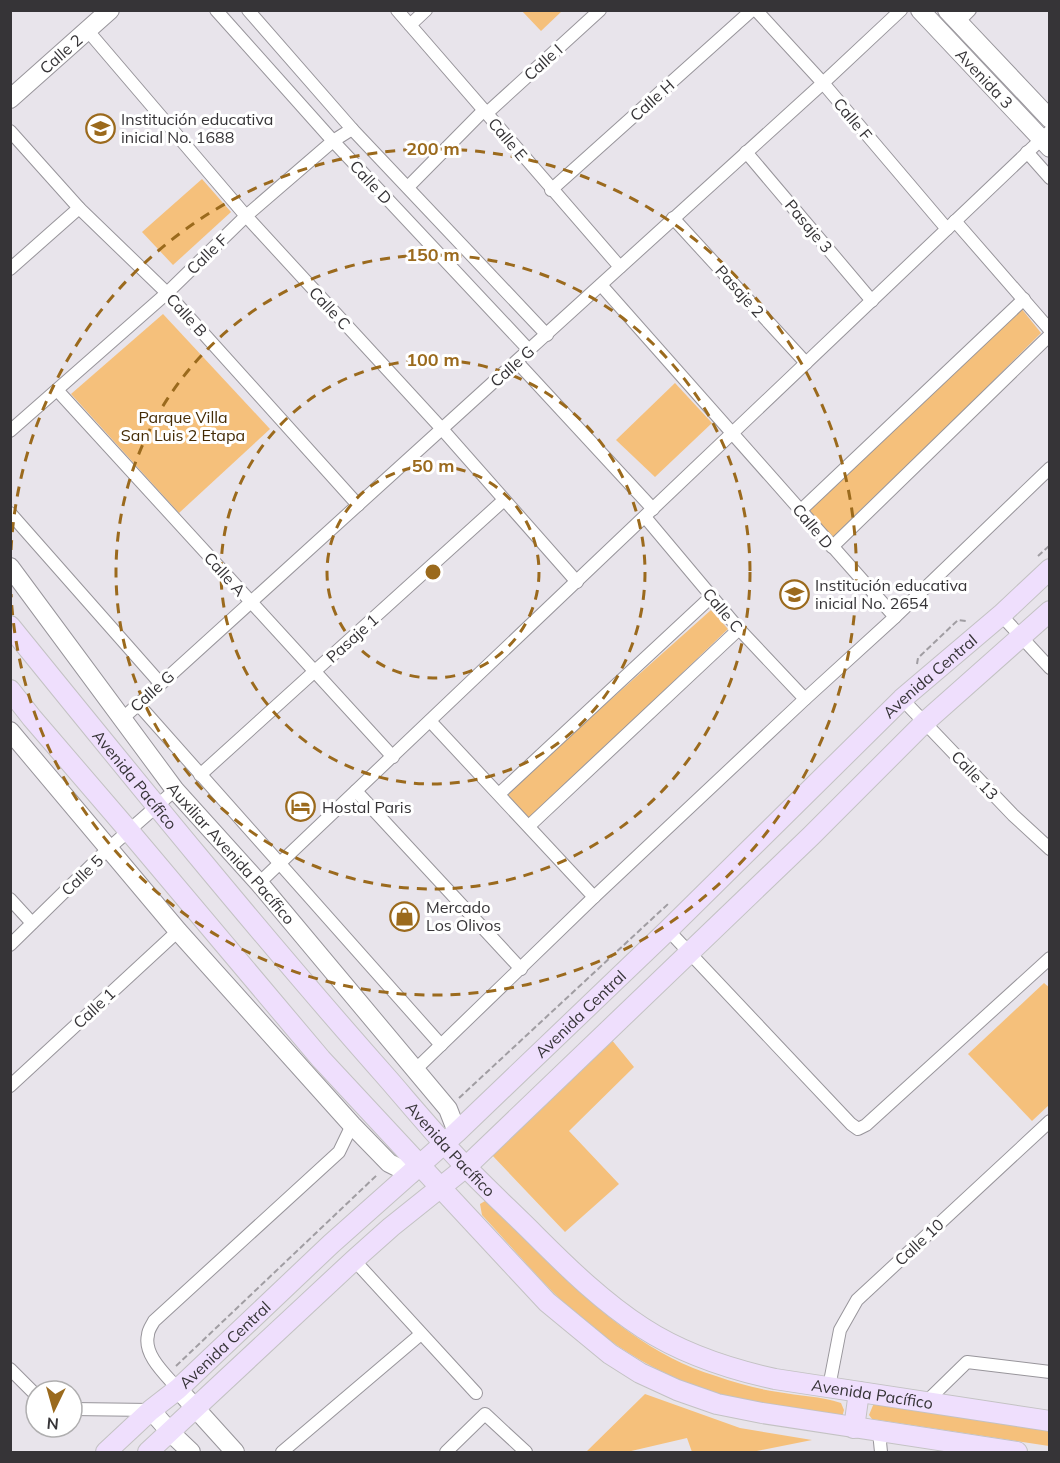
<svg xmlns="http://www.w3.org/2000/svg" width="1060" height="1463" font-family="Mulish,sans-serif">
<rect width="100%" height="100%" fill="#e8e4eb"/>
<g fill="#f5c07b">
<path d="M 522,11 L 562,11 L 541,31 Z"/>
<path d="M 202,179 L 231,212 L 173,265 L 142,232 Z"/>
<path d="M 1021,308 L 1041,333 L 833,541 L 807,510 Z"/>
<path d="M 163,314 L 270,429 L 179,513 L 71,394 Z"/>
<path d="M 675,383 L 712,423 L 655,477 L 616,440 Z"/>
<path d="M 711,610 L 728,629 L 530,819 L 506,793 Z"/>
<path d="M 1044,983 L 1050,988 L 1049,1105 L 1032,1121 L 968,1054 Z"/>
<path d="M 611,1039 L 634,1067 L 569,1131 L 619,1184 L 565,1232 L 491,1154 Z"/>
<path d="M 485,1201 L 492,1202 C 557,1269 623,1348 716,1376 C 736,1383 757,1389 778,1392 C 799,1396 821,1396 841,1403 L 844,1410 L 842,1417 C 817,1414 792,1413 769,1408 C 696,1393 633,1363 577,1315 C 543,1285 513,1248 482,1215 L 480,1204 Z"/>
<path d="M 645,1394 L 740,1428 L 812,1440 L 752,1452 L 692,1452 L 687,1438 L 627,1452 L 586,1452 Z"/>
<path d="M 874,1403 L 1049,1430 L 1049,1446 L 872,1419 L 869,1415 Z"/>
</g>
<g fill="none" stroke-linecap="round" stroke-linejoin="round">
<defs>
<g id="minor">
<path d="M 216,10 L 333,141 L 529,350"/>
<path d="M 248,10 L 352,129 L 547,335"/>
<path d="M 397,10 L 620,267"/>
<path d="M 756,10 L 823,83 L 947,229"/>
<path d="M 957,23 L 970,10"/>
<path d="M 410,25 L 426,10"/>
<path d="M 88,31 L 246,216 L 442,429 L 577,582"/>
<path d="M 487,113 L 600,10"/>
<path d="M 10,131 L 79,208 L 167,293 L 358,505"/>
<path d="M 746,152 L 872,301"/>
<path d="M 1027,152 L 1050,178"/>
<path d="M 408,187 L 484,110"/>
<path d="M 551,190 L 752,10"/>
<path d="M 673,218 L 806,363"/>
<path d="M 955,221 L 1050,330"/>
<path d="M 10,269 L 79,208"/>
<path d="M 601,285 L 895,617"/>
<path d="M 517,362 L 653,509"/>
<path d="M 57,390 L 393,757"/>
<path d="M 10,431 L 167,293 L 246,216 L 333,141 L 352,129"/>
<path d="M 801,510 L 1024,299"/>
<path d="M 10,513 L 160,683"/>
<path d="M 645,517 L 739,629 L 805,699"/>
<path d="M 832,547 L 1050,335"/>
<path d="M 1001,615 L 1050,668"/>
<path d="M 902,699 L 1013,815 L 1050,849"/>
<path d="M 138,704 L 441,1045"/>
<path d="M 122,719 L 823,83 L 901,10"/>
<path d="M 430,721 L 594,897"/>
<path d="M 200,775 L 504,500"/>
<path d="M 356,791 L 521,969"/>
<path d="M 499,794 L 712,596"/>
<path d="M 529,826 L 739,629"/>
<path d="M 259,883 L 1050,131"/>
<path d="M 10,899 L 32,923"/>
<path d="M 668,930 L 851,1124 L 858,1129 L 866,1125 L 1050,958"/>
<path d="M 10,945 L 108,849 L 175,790"/>
<path d="M 415,1070 L 594,897 L 805,699 L 895,617 L 1050,468"/>
<path d="M 10,1086 L 178,931"/>
<path d="M 354,1260 L 476,1393"/>
<path d="M 10,1369 L 36,1395"/>
<path d="M 829,1387 L 840,1330 L 857,1300 L 1050,1121"/>
<path d="M 178,1389 C 166,1375 143,1355 148,1335 C 148,1330 152,1325 154,1321 L 339,1152 L 352,1125"/>
<path d="M 926,1402 L 967,1362 L 1050,1372"/>
<path d="M 72,1409 L 151,1410"/>
<path d="M 879,1432 L 881,1452"/>
<path d="M 282,1452 L 421,1334"/>
<path d="M 446,1452 L 485,1414 L 526,1452"/>
</g>
<g id="secondary">
<path id="s1" d="M 920,10 L 1050,148"/>
<path d="M 947,10 L 1050,119"/>
<path id="s2" d="M 10,99 L 110,10"/>
<path id="s3" d="M 10,567 L 175,790 L 259,883 L 448,1109 L 457,1132"/>
<path d="M 10,731 L 178,931 L 352,1125 L 389,1163 L 411,1174"/>
<path d="M 178,1389 L 235,1452"/>
<path d="M 151,1410 L 170,1432 L 191,1452"/>
</g>
<g id="primary">
<path id="s4" d="M 10,626 C 134,779 258,932 389,1080 C 414,1109 439,1139 465,1166 C 488,1190 512,1212 535,1235 C 569,1269 603,1302 643,1328 C 683,1354 729,1369 775,1379 L 1050,1421"/>
<path d="M 10,690 L 32,718 L 129,831 L 321,1059 L 547,1302 L 610,1354 L 640,1373 L 677,1390 L 717,1404 L 762,1413 L 1017,1452"/>
<path d="M 854,1428 L 859,1392"/>
<path id="s5" d="M 106,1452 L 151,1410 L 178,1389 L 331,1244 L 457,1132 L 668,930 L 902,699 L 1001,615 L 1050,569"/>
<path d="M 148,1452 L 354,1260 L 391,1227 L 466,1167 L 811,836 L 925,722 L 1050,611"/>
</g>
</defs>
<use href="#minor" stroke="#98959b" stroke-width="14"/>
<use href="#secondary" stroke="#98959b" stroke-width="20"/>
<use href="#primary" stroke="#c3c2c3" stroke-width="22"/>
<g stroke="#a09da2" stroke-width="2" stroke-dasharray="6 3" stroke-linecap="butt">
<path d="M 1038,556 L 1050,545"/>
<path d="M 917,664 L 918,658 L 958,620 L 966,621"/>
<path d="M 459,1098 L 668,904"/>
<path d="M 176,1366 L 378,1174"/>
</g>
<use href="#minor" stroke="#fff" stroke-width="12"/>
<use href="#secondary" stroke="#fff" stroke-width="18"/>
<use href="#primary" stroke="#efdffd" stroke-width="20"/>
</g>
<g fill="none" stroke="#9b6a1d" stroke-width="3" stroke-dasharray="10 8">
<circle cx="433" cy="572" r="106"/>
<circle cx="433" cy="572" r="212"/>
<circle cx="433" cy="572" r="317"/>
<path d="M11 550A423 423 0 1 1 11 594"/>
</g>
<defs>
<symbol id="school-ring" viewBox="-11 -11 22 22"><circle r="9.5" fill="#fff" stroke="#9b6a1d" stroke-width="1.5"/><path d="M0-5L7-2L0 1L-7-2ZM-4 1L0 2.5L4 1V4Q0 6-4 4Z" fill="#9b6a1d"/></symbol>
<symbol id="hotel-ring" viewBox="-11 -11 22 22"><circle r="9.5" fill="#fff" stroke="#9b6a1d" stroke-width="1.5"/><path d="M-6-4.5h1.5V1H6V5H4.5V3h-9V5H-6ZM-4 0a1.8 1.8 0 1 1 3.6 0ZM.5 0V-2.5h3Q6-2.5 6 0Z" fill="#9b6a1d"/></symbol>
<symbol id="shop-ring" viewBox="-11 -11 22 22"><circle r="9.5" fill="#fff" stroke="#9b6a1d" stroke-width="1.5"/><path d="M-5-2.5h2.3a2.7 3.5 0 0 1 5.4 0H5L5.5 6h-11ZM-1.5-2.5h3a1.5 2.3 0 0 0-3 0Z" fill="#9b6a1d"/></symbol>
</defs>
<g fill-rule="evenodd">
<use href="#school-ring" x="84" y="112" width="33" height="33"/>
<use href="#school-ring" x="778" y="578" width="33" height="33"/>
<use href="#hotel-ring" x="284" y="790" width="33" height="33"/>
<use href="#shop-ring" x="388" y="900" width="33" height="33"/>
</g>
<g text-anchor="middle" dominant-baseline="central" stroke-width="6" stroke-linejoin="round" paint-order="stroke">
<g font-size="16" fill="#363437" stroke="#fff">
<text stroke="none"><textPath href="#s2" startOffset="68">Calle 2</textPath></text>
<text transform="translate(543 62) rotate(-42)">Calle I</text>
<text stroke="none"><textPath href="#s1" startOffset="94">Avenida 3</textPath></text>
<text transform="translate(652 100) rotate(-42)">Calle H</text>
<text transform="translate(853 119) rotate(50)">Calle F</text>
<text transform="translate(508 139) rotate(50)">Calle E</text>
<text transform="translate(371 182) rotate(47)">Calle D</text>
<text transform="translate(809 226) rotate(50)">Pasaje 3</text>
<text transform="translate(207 254) rotate(-44)">Calle F</text>
<text transform="translate(740 291) rotate(48)">Pasaje 2</text>
<text transform="translate(330 308) rotate(47)">Calle C</text>
<text transform="translate(187 315) rotate(48)">Calle B</text>
<text transform="translate(512 366) rotate(-42)">Calle G</text>
<text transform="translate(813 526) rotate(50)">Calle D</text>
<text transform="translate(225 574) rotate(48)">Calle A</text>
<text transform="translate(723 610) rotate(50)">Calle C</text>
<text transform="translate(352 638) rotate(-42)">Pasaje 1</text>
<text stroke="none"><textPath href="#s5" startOffset="1132">Avenida Central</textPath></text>
<text transform="translate(152 691) rotate(-42)">Calle G</text>
<text transform="translate(975 775) rotate(47)">Calle 13</text>
<text stroke="none"><textPath href="#s4" startOffset="198">Avenida Pacífico</textPath></text>
<text stroke="none"><textPath href="#s3" startOffset="362">Auxiliar Avenida Pacífico</textPath></text>
<text transform="translate(82 875) rotate(-44)">Calle 5</text>
<text transform="translate(94 1008) rotate(-43)">Calle 1</text>
<text stroke="none"><textPath href="#s5" startOffset="646">Avenida Central</textPath></text>
<text stroke="none"><textPath href="#s4" startOffset="684">Avenida Pacífico</textPath></text>
<text transform="translate(919 1242) rotate(-43)">Calle 10</text>
<text stroke="none"><textPath href="#s5" startOffset="160">Avenida Central</textPath></text>
<text stroke="none"><textPath href="#s4" startOffset="1188">Avenida Pacífico</textPath></text>
</g>
<g font-size="16" fill="#363437" stroke="#fff" text-anchor="start">
<text x="121" y="119">Institución educativa<tspan x="121" dy="18">inicial No. 1688</tspan></text>
<text x="815" y="585">Institución educativa<tspan x="815" dy="18">inicial No. 2654</tspan></text>
<text x="322" y="807">Hostal Paris</text>
<text x="426" y="907">Mercado<tspan x="426" dy="18">Los Olivos</tspan></text>
</g>
<g font-size="16" fill="#442b05" stroke="#fff">
<text x="183" y="417">Parque Villa<tspan x="183" dy="18">San Luis 2 Etapa</tspan></text>
</g>
</g>
<circle cx="433" cy="572" r="9" fill="#9b6a1d" stroke="#fff" stroke-width="3"/>
<g font-size="18" text-anchor="middle" font-weight="bold" fill="#9b6a1d" stroke="#fff" stroke-width="6" stroke-linejoin="round" paint-order="stroke">
<text x="433" y="155">200 m</text>
<text x="433" y="261">150 m</text>
<text x="433" y="366">100 m</text>
<text x="433" y="472">50 m</text>
</g>
<rect width="1060" height="1463" fill="none" stroke="#363437" stroke-width="24"/>
<g transform="translate(54 1409) rotate(185)"><circle r="28" fill="#ffffff" stroke="#afaeaf" stroke-width="1.5"/>
<path d="M0-4.5L10 22L0 15L-10 22Z" fill="#9b6a1d"/>
<text y="-9" font-size="16" font-weight="bold" text-anchor="middle" fill="#363437">N</text>
</g>
</svg>
